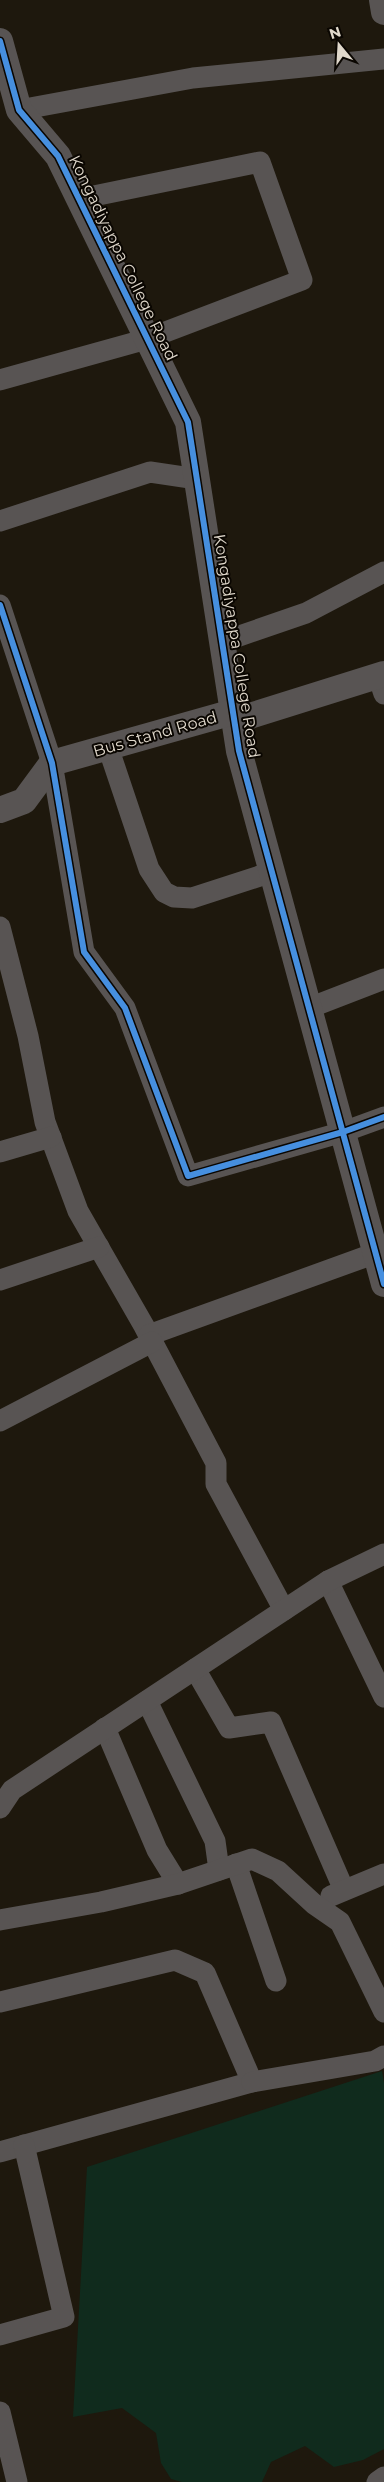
<svg xmlns="http://www.w3.org/2000/svg" width="384" height="2482" font-family="Montserrat,sans-serif">
<rect width="100%" height="100%" fill="#1e180d"/>
<path fill="#102b1d" d="M 382,2071 L 384,2083 L 384,2449 L 363,2460 L 334,2467 L 305,2446 L 271,2462 L 262,2482 L 182,2482 L 171,2479 L 161,2463 L 156,2433 L 122,2408 L 73,2417 L 87,2167 Z"/>
<g fill="none" stroke-linecap="round" stroke-linejoin="round">
<g stroke="#585453" stroke-width="21">
<path d="M 19,110 L 193,78 L 384,59"/>
<path d="M 0,380 L 147,339 L 302,280 L 260,162 L 79,199"/>
<path d="M 0,521 L 150,472 L 197,479"/>
<path d="M 0,605 L 52,763 L 84,952 L 125,1008 L 188,1176 L 343,1132 L 384,1117"/>
<path d="M 222,642 L 306,613 L 384,572"/>
<path d="M 378,676 L 384,694"/>
<path d="M 108,747 L 149,869 L 164,892 L 174,897 L 192,898 L 272,872"/>
<path d="M 0,927 L 28,1036 L 45,1122 L 78,1211 L 144,1326 L 216,1463 L 216,1484 L 284,1610"/>
<path d="M 309,1008 L 384,979"/>
<path d="M 0,1152 L 51,1137"/>
<path d="M 0,1280 L 99,1247"/>
<path d="M 149,1335 L 376,1253"/>
<path d="M 0,1421 L 152,1342"/>
<path d="M 328,1581 L 384,1697"/>
<path d="M 195,1669 L 229,1728 L 271,1722 L 344,1890"/>
<path d="M 147,1701 L 215,1841 L 219,1870"/>
<path d="M 105,1728 L 157,1850 L 178,1884"/>
<path d="M 0,1808 L 12,1790 L 328,1581 L 384,1554"/>
<path d="M 236,1864 L 276,1981"/>
<path d="M 331,1896 L 384,1874"/>
<path d="M 0,1920 L 101,1902 L 178,1884 L 252,1859 L 278,1871 L 314,1904 L 340,1922 L 384,2012"/>
<path d="M 0,2002 L 175,1960 L 205,1973 L 252,2082 L 0,2152"/>
<path d="M 252,2082 L 375,2061 L 384,2056"/>
<path d="M 0,2335 L 64,2317 L 24,2145"/>
<path d="M 0,2412 L 17,2482"/>
<path d="M 377,2482 L 384,2477"/>
</g>
<g stroke="#585453" stroke-width="26">
<path d="M 382,0 L 384,12"/>
<path d="M 0,41 L 19,110 L 58,156 L 188,422 L 239,751 L 384,1284"/>
<path d="M 0,810 L 24,801 L 52,763 L 233,712 L 250,716 L 384,674"/>
</g>
<defs>
<g id="cycleway">
<path d="M 0,41 L 19,110 L 58,156 L 188,422 L 239,751 L 384,1284"/>
<path d="M 0,605 L 52,763 L 84,952 L 125,1008 L 188,1176 L 343,1132 L 384,1117"/>
</g>
</defs>
<use href="#cycleway" stroke="#0a0601" stroke-width="9"/>
<use href="#cycleway" stroke="#468fdf" stroke-width="6"/>
</g>
<g text-anchor="middle" dominant-baseline="central" stroke-width="4" stroke-linejoin="round" paint-order="stroke">
<g font-size="16" fill="#e0d8cb" stroke="#0a0601">
<text transform="translate(123 258) rotate(64)">Kongadiyappa College Road</text>
<text transform="translate(237 646) rotate(81)">Kongadiyappa College Road</text>
<text transform="translate(155 734) rotate(-16)">Bus Stand Road</text>
</g>
</g>
<g transform="translate(339 45) rotate(342)" stroke="#0a0601" stroke-width="4" paint-order="stroke">
<path d="M0-4L9 19L0 12L-9 19Z" fill="#e0d8cb"/>
<text y="-8" font-size="14" font-weight="bold" text-anchor="middle" fill="#e0d8cb">N</text>
</g>
</svg>
